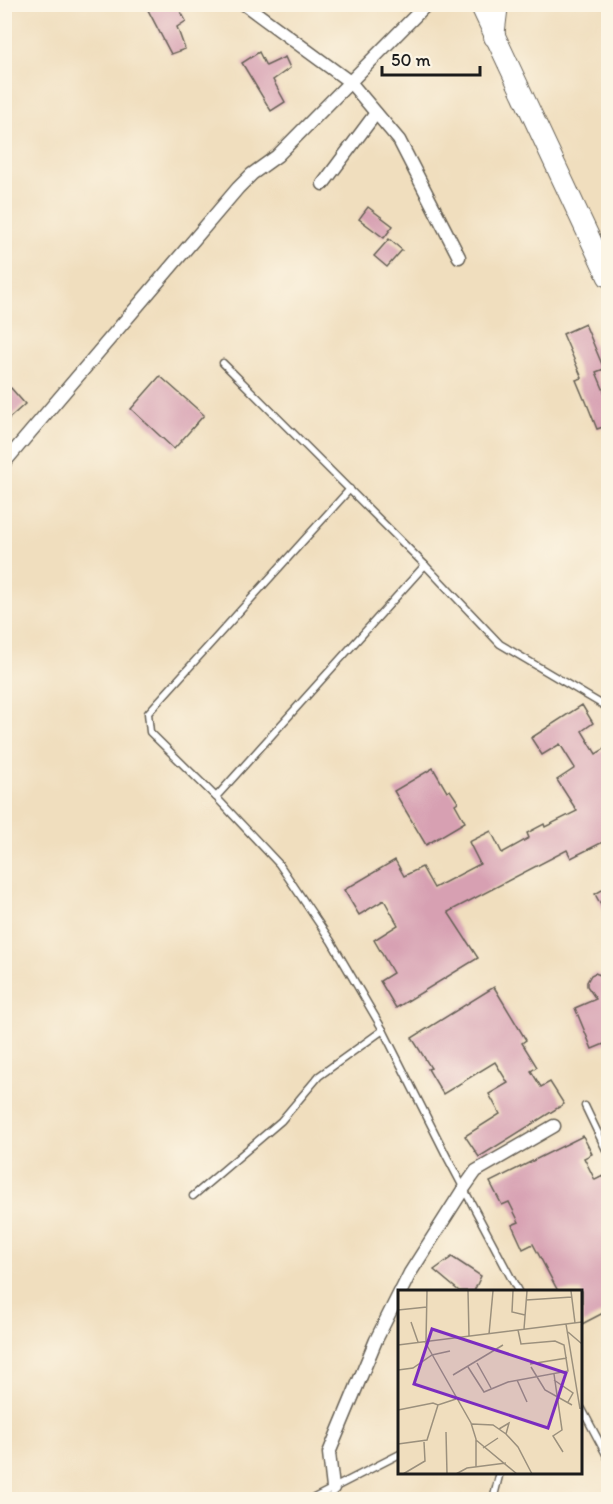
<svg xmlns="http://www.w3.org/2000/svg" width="613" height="1504" font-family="Itim,sans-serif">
<rect width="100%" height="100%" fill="#fcf5e5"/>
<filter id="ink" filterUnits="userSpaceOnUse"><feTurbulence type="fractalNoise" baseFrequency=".0167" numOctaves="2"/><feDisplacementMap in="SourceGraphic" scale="12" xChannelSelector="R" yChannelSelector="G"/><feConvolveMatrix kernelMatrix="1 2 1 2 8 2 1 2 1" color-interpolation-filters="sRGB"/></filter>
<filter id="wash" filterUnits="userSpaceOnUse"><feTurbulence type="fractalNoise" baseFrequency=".008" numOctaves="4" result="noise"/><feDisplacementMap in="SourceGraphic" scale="24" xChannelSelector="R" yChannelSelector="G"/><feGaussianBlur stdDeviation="1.35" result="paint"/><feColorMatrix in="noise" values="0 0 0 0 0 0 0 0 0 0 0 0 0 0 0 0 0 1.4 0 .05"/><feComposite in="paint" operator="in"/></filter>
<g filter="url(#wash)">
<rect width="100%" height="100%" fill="#f0debe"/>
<g id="blocks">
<g fill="#d7a0b2">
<path d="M 153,5 L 177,5 L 186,21 L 177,27 L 185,49 L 171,54 L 147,8 Z"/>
<path d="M 259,52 L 266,66 L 285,57 L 290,68 L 273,80 L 285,102 L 271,111 L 242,63 Z"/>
<path d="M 368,207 L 393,226 L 384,238 L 359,219 Z"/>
<path d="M 389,239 L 402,250 L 387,267 L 374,256 Z"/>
<path d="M 585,324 L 604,369 L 596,372 L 609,403 L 609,425 L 597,429 L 585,399 L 584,399 L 576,380 L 582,378 L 563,334 Z"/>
<path d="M 160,376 L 204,415 L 174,449 L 131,409 Z"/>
<path d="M 11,388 L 25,404 L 4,423 L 4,394 Z"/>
<path d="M 582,705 L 593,723 L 582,731 L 596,754 L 609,746 L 609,839 L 571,858 L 567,850 L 448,912 L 478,958 L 396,1008 L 380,981 L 393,973 L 374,940 L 398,925 L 384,900 L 359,915 L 344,890 L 395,860 L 404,876 L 422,867 L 434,888 L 480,864 L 469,842 L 491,831 L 502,853 L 529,838 L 527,833 L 544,824 L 545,827 L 577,811 L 557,780 L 575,768 L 560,744 L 542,755 L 531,738 Z"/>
<path d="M 433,768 L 447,792 L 450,790 L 458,802 L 455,804 L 465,822 L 426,845 L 394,791 Z"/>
<path d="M 609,886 L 609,920 L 595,894 Z"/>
<path d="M 595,973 L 603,976 L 605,979 L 607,995 L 609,994 L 609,1042 L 592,1049 L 575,1008 L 596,999 L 587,986 L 587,982 L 591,975 Z"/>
<path d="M 494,987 L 526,1040 L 522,1043 L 537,1067 L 531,1071 L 541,1087 L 550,1082 L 564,1104 L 479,1157 L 465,1136 L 500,1114 L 489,1094 L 508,1083 L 495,1062 L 443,1094 L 428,1069 L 431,1068 L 412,1038 Z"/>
<path d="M 583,1136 L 592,1154 L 584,1158 L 595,1180 L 603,1176 L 609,1187 L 609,1310 L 582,1324 L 582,1291 L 558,1291 L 533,1244 L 523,1249 L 512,1225 L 519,1222 L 509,1202 L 502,1205 L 490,1182 Z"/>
<path d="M 452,1257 L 481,1276 L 474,1291 L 459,1291 L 434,1270 Z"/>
</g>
</g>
</g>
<g filter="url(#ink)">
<use href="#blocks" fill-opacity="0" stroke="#666055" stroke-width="1.5"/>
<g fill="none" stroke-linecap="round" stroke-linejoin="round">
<defs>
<g id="lane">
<path d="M 223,363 L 425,565 L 500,644 L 608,708"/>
<path d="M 350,489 L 148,713 L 150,732 L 216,797 L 279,864 L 331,941 L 383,1030 L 447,1157 L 518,1291"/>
<path d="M 216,797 L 425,565"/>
<path d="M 585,1106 L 608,1154"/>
<path d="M 193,1196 L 281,1121 L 319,1076 L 383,1030"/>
<path d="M 582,1409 L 608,1458"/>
<path d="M 310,1500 L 400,1454"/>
<path d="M 332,1500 L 333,1488"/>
<path d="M 493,1500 L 500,1472"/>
</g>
<g id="street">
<path d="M 244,4 L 350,82 L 399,140 L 459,257"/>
<path d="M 323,184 L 376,113"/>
<path d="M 4,463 L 238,188 L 252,174 L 277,156 L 427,4"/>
<path d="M 401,1291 L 410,1273 L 464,1188 L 476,1171 L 554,1126"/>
<path d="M 333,1488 L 329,1453 L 376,1340 L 400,1292"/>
</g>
<g id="primary">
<path d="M 480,4 L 608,277"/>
<path d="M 494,37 L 498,4"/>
</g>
</defs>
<use href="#lane" stroke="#666055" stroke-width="9"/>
<use href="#street" stroke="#666055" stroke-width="15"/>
<use href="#primary" stroke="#666055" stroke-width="22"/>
<use href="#lane" stroke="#fff" stroke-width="6"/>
<use href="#street" stroke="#fff" stroke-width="12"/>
<use href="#primary" stroke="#fff" stroke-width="20"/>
</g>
</g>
<g transform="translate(398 1290)">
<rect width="184" height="184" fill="#f0debe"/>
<path fill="none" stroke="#9b907d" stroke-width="1.5" d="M 70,1 L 71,46M 115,1 L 114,22 L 127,25M 173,1 L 177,33M 128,10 L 174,7M 0,20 L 29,17M 13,32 L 20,52M 168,34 L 182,119M 126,39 L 129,1M 170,42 L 184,54M 91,44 L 95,1M 28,51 L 29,1M 27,52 L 73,133 L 78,149 L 78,177M 0,55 L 184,32M 79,73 L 93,98M 132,74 L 169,68M 70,77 L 86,102 L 110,92 L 170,81 L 166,55 L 157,51 L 123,54 L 120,40M 133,77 L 147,100 L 174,115M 0,80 L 15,78 L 34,65 L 52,61M 156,84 L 164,140 L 155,146 L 165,162M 55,85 L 105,55M 119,90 L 129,112M 156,90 L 175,103 L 170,112M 0,120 L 35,113 L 40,115 L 58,109M 74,134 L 95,135 L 108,144 L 120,157 L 134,184M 101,139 L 111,133 L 108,144M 48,142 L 49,184M 78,150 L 119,184M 0,154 L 29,150 L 40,115M 85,158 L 100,148M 5,184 L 27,171 L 26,152M 58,184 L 69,178 L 108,173"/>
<path fill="#7b2cbf" fill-opacity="0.15" stroke="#7b2cbf" stroke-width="3" d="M 34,39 L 168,83 L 150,138 L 16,94 Z"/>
<rect width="184" height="184" fill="none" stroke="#1c1c1c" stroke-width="3"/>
</g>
<rect width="613" height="1504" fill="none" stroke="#fcf5e5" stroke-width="24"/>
<path d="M382 66v9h98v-9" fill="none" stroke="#1c1c1c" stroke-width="3"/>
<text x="391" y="66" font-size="18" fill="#1c1c1c" stroke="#fcf5e5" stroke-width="4.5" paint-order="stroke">50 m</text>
</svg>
